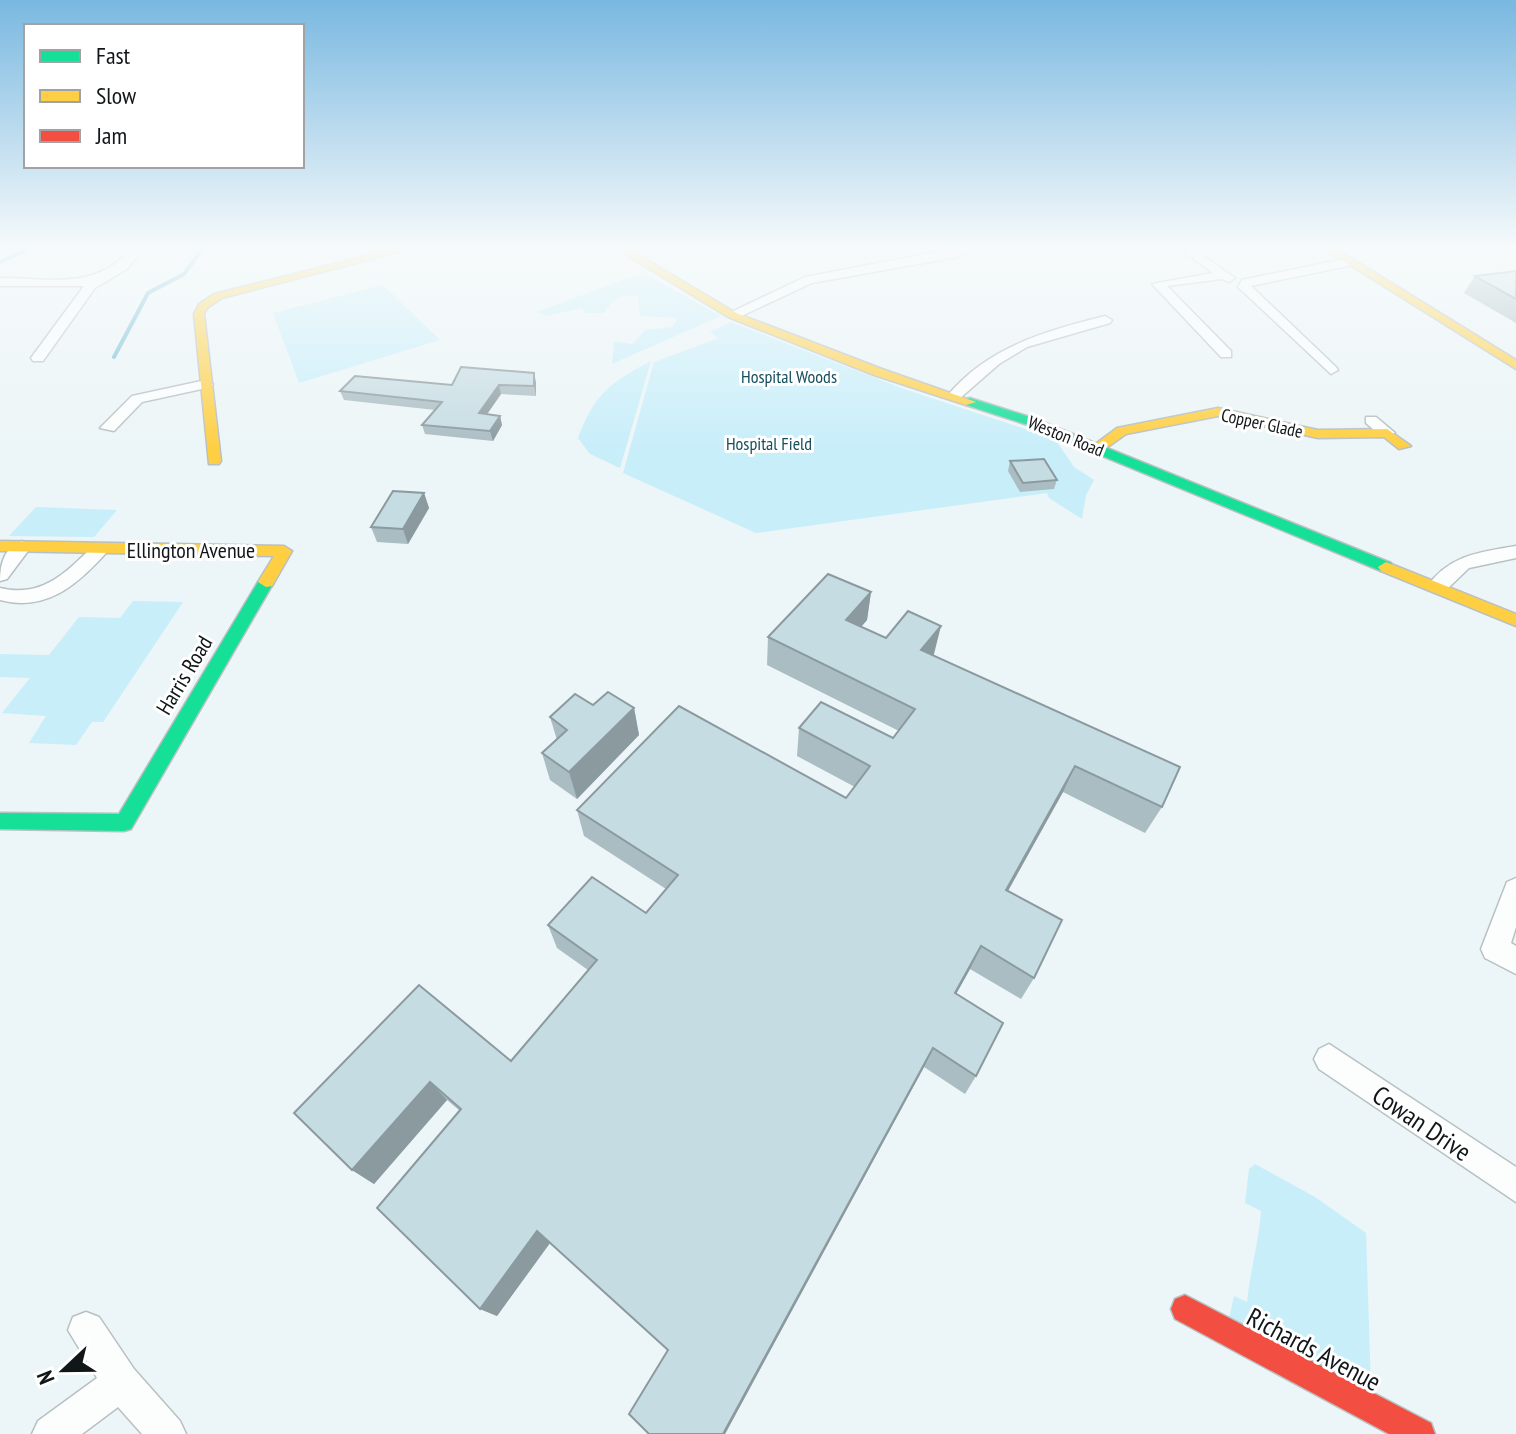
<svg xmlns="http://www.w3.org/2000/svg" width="1516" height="1434" font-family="'PT Sans Narrow',sans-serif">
<rect width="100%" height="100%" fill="#ecf5f7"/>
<g fill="#c8eefa">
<path d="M 643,273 L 721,316 L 612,364 L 614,341 L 633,344 L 645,330 L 673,327 L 677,318 L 640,316 L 638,296 C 623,294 612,299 604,313 L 586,313 L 581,308 L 547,316 L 536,312 Z"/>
<path d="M 383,285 L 440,340 L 299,383 L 273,313 Z"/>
<path d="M 731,322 L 904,389 L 1055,439 L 1074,467 L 1094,480 L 1086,495 L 1082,519 L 1049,498 L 1047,493 L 756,533 L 623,473 L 654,362 L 718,338 L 710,332 Z"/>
<path d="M 651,361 L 620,468 L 590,454 L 578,438 C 594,394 611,382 651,361 Z"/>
<path d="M 36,507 L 117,510 L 94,537 L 9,536 Z"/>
<path d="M 133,601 L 183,602 L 103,722 L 92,722 L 76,745 L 29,743 L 46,716 L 2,713 L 30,678 L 0,677 L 0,654 L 49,655 L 79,617 L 120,618 Z"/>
<path d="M 1255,1164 L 1315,1197 L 1366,1233 L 1371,1389 L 1229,1319 L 1234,1296 L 1247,1302 C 1250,1271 1259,1242 1261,1211 L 1245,1203 L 1249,1169 Z"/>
</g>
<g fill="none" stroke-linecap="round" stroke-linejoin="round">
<g stroke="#74bed3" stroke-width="4">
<path d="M 0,262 L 31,248"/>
<path d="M 114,357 L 148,293 L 184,274 L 203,248"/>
</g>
<defs>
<g id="street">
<path d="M 132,248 L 144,248 L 127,269 L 95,288 L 43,361 L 33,361 L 31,358 L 84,286 L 0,286 L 0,278 C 51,278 95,291 132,248 Z"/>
<path d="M 957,248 L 971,248 L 957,257 L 812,283 L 737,318 L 725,315 L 805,277 Z"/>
<path d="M 1178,248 L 1192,248 L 1235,278 L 1229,282 L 1222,279 L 1167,286 L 1231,351 L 1231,357 L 1221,357 L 1152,284 L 1213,273 Z"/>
<path d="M 1349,258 L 1355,262 L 1353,265 L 1251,286 L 1336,367 L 1338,370 L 1331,374 L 1238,287 L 1242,280 Z"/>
<path d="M 1105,316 L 1112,320 L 1110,323 L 1027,347 L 999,364 L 959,399 L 947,396 C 988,347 1045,331 1105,316 Z"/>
<path d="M 206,380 L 213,384 L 211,387 L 142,402 L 114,431 L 100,428 L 132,396 Z"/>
<path d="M 1366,417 L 1376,417 L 1395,433 L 1381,436 L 1366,423 Z"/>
<path d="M 22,541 L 31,547 L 7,579 L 0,581 C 0,565 4,547 22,541 Z"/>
<path d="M 99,544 L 108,550 L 105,554 C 76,586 45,612 0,600 L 0,588 C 41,598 65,574 93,546 Z"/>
<path d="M 1516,546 L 1516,558 L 1469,568 L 1444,592 L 1437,593 L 1427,587 C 1449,555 1480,552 1516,546 Z"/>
<path d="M 1516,878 L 1516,927 L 1511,943 L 1516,946 L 1516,974 L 1485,958 L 1481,949 L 1507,882 Z"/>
<path d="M 1329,1044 L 1516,1167 L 1516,1202 L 1319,1069 L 1314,1059 L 1319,1049 Z"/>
<path d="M 86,1312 L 99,1317 L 134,1369 L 180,1421 L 186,1434 L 142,1434 L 118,1407 L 82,1434 L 32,1434 L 38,1421 L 97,1378 L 68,1330 L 73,1317 Z"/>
</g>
<g id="fast">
<path d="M 970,398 L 1033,418 L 1391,563 L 1394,567 L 1386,572 L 1381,571 L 1025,424 L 966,405 L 966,399 Z"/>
<path d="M 266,577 L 274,582 L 131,829 L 124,831 L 0,829 L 0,813 L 119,814 L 258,582 Z"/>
</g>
<g id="slow">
<path d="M 397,248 L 414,248 L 222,298 L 207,308 L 204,314 L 221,461 L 219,464 L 209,464 L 194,314 L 199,304 L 214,294 Z"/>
<path d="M 615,248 L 627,248 L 736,313 L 882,369 L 976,402 L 966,405 L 874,375 L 728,317 Z"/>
<path d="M 1323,248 L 1335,248 L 1516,360 L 1516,369 Z"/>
<path d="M 1218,408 L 1318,430 L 1387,429 L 1411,446 L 1399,449 L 1384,437 L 1318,438 L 1218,416 L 1126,434 L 1102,451 L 1090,448 L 1117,428 Z"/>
<path d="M 0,541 L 284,546 L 292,551 L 272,586 L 266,587 L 258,582 L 274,556 L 0,551 Z"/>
<path d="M 1386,562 L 1516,614 L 1516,626 L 1381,571 L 1378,567 Z"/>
</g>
<path id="jam" d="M 1185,1295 L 1431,1423 L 1435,1434 L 1389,1434 L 1175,1319 L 1171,1309 L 1175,1299 Z"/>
</defs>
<use href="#street" stroke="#b9c0c2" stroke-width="3"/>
<use href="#fast" stroke="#b9c0c2" stroke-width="3"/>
<use href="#slow" stroke="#b9c0c2" stroke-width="3"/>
<use href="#jam" stroke="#b9c0c2" stroke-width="3"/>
<use href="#street" fill="#fcfefe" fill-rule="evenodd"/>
<use href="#fast" fill="#16e098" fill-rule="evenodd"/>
<use href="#slow" fill="#ffcf43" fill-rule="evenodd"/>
<use href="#jam" fill="#f24e42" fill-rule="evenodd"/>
</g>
<g fill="#aabdc3">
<path d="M 1516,271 L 1516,323 L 1464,293 L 1475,276 Z"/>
<path d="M 536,382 L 536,396 L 501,394 L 487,414 L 500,416 L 502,425 L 493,441 L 425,434 L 422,425 L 435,410 L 344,400 L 340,391 L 452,385 Z"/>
<path d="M 1010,461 L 1057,480 L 1054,489 L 1020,492 L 1008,471 Z"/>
<path d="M 424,493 L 429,508 L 408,544 L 377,542 L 371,527 Z"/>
<path d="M 871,592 L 867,620 L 861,627 L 886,638 L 934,654 L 933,655 L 1162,807 L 1145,833 L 1063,792 L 1008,891 L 1034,978 L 1021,999 L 970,969 L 956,994 L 976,1076 L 965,1094 L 924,1067 L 725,1434 L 649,1434 L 668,1350 L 550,1243 L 497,1316 L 480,1309 L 460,1111 L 447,1100 L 374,1184 L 352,1170 L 294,1113 L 511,1061 L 588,970 L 557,948 L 548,925 L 646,913 L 666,889 L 584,836 L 577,810 L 846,798 L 855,787 L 797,756 L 799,728 L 893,738 L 899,731 L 767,665 L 768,637 Z"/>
<path d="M 593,705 L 634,708 L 639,735 L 577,799 L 550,780 L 542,753 L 557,740 L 550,717 Z"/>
</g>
<g fill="#8b9a9f">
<path d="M 534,373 L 536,382 L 536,396 L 534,386 Z"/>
<path d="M 499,385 L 501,394 L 481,423 L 479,413 Z"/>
<path d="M 500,416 L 502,425 L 493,441 L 490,431 Z"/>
<path d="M 424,493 L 429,508 L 408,544 L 403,529 Z"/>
<path d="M 871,592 L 867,620 L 843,648 L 846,620 Z"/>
<path d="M 941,626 L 934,654 L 916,678 L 921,650 Z"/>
<path d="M 634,708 L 639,735 L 577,799 L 569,772 Z"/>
<path d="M 1075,766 L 1063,792 L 995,914 L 1006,890 Z"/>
<path d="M 981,946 L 970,969 L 945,1014 L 955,993 Z"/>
<path d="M 933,1048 L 924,1067 L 725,1434 L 723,1434 Z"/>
<path d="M 430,1082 L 447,1100 L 374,1184 L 352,1170 Z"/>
<path d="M 537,1231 L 550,1243 L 497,1316 L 480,1309 Z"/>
</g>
<g fill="#c6dce3" stroke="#8b9a9f" stroke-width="2">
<path d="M 1516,271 L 1516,299 L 1475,276 Z"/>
<path d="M 461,367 L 534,373 L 534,386 L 499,385 L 479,413 L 500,416 L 490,431 L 422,425 L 442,402 L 340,391 L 355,376 L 452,385 Z"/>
<path d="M 1044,459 L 1057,480 L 1023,483 L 1010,461 Z"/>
<path d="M 393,491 L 424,493 L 403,529 L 371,527 Z"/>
<path d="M 828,574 L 871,592 L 846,620 L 886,638 L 908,611 L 941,626 L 921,650 L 1180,767 L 1162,807 L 1075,766 L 1006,890 L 1062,920 L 1034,978 L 981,946 L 955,993 L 1003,1023 L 976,1076 L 933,1048 L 723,1434 L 649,1434 L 629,1414 L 668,1350 L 537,1231 L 480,1309 L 377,1208 L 461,1109 L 430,1082 L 352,1170 L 294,1113 L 419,985 L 511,1061 L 597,960 L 548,925 L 592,877 L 646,913 L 678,875 L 577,810 L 679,706 L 846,798 L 870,766 L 799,728 L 821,702 L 893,738 L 915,709 L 768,637 Z"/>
<path d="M 608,692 L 634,708 L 569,772 L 542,753 L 567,730 L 550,717 L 575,694 L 593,705 Z"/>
</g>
<linearGradient id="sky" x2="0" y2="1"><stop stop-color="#79b8e0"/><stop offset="0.55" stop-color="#f6fafb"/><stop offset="1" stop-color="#f6fafb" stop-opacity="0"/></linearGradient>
<rect width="1516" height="449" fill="url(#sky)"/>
<g text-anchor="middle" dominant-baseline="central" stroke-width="6" stroke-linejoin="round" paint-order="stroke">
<g font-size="18" fill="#164f5e" stroke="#fff">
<text x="789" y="376">Hospital Woods</text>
<text x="769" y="443">Hospital Field</text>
</g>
<g font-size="18" fill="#111618" stroke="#fff">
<text transform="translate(1262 423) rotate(12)">Copper Glade</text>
<text transform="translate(1066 436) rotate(22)">Weston Road</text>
</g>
<g font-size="22" fill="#111618" stroke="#fff">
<text x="191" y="550">Ellington Avenue</text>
<text transform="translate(184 675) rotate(-59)">Harris Road</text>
</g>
<g font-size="26" fill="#111618" stroke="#fff">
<text transform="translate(1422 1123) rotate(34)">Cowan Drive</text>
<text transform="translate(1314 1349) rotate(28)">Richards Avenue</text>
</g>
</g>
<rect x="24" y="24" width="280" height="144" fill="#ffffff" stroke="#a0a2a3" stroke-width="2"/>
<rect x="40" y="50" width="40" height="12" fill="#16e098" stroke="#a0a2a3" stroke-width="2"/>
<text x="96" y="64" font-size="24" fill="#111618">Fast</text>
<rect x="40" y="90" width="40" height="12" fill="#ffcf43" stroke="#a0a2a3" stroke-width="2"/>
<text x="96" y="104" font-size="24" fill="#111618">Slow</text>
<rect x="40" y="130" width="40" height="12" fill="#f24e42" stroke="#a0a2a3" stroke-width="2"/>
<text x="96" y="144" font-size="24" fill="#111618">Jam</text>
<g transform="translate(64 1370) rotate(248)" stroke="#ffffff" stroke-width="6" paint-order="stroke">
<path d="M0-6L14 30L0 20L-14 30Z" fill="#111618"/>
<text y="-12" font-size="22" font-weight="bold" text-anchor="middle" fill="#111618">N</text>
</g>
</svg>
